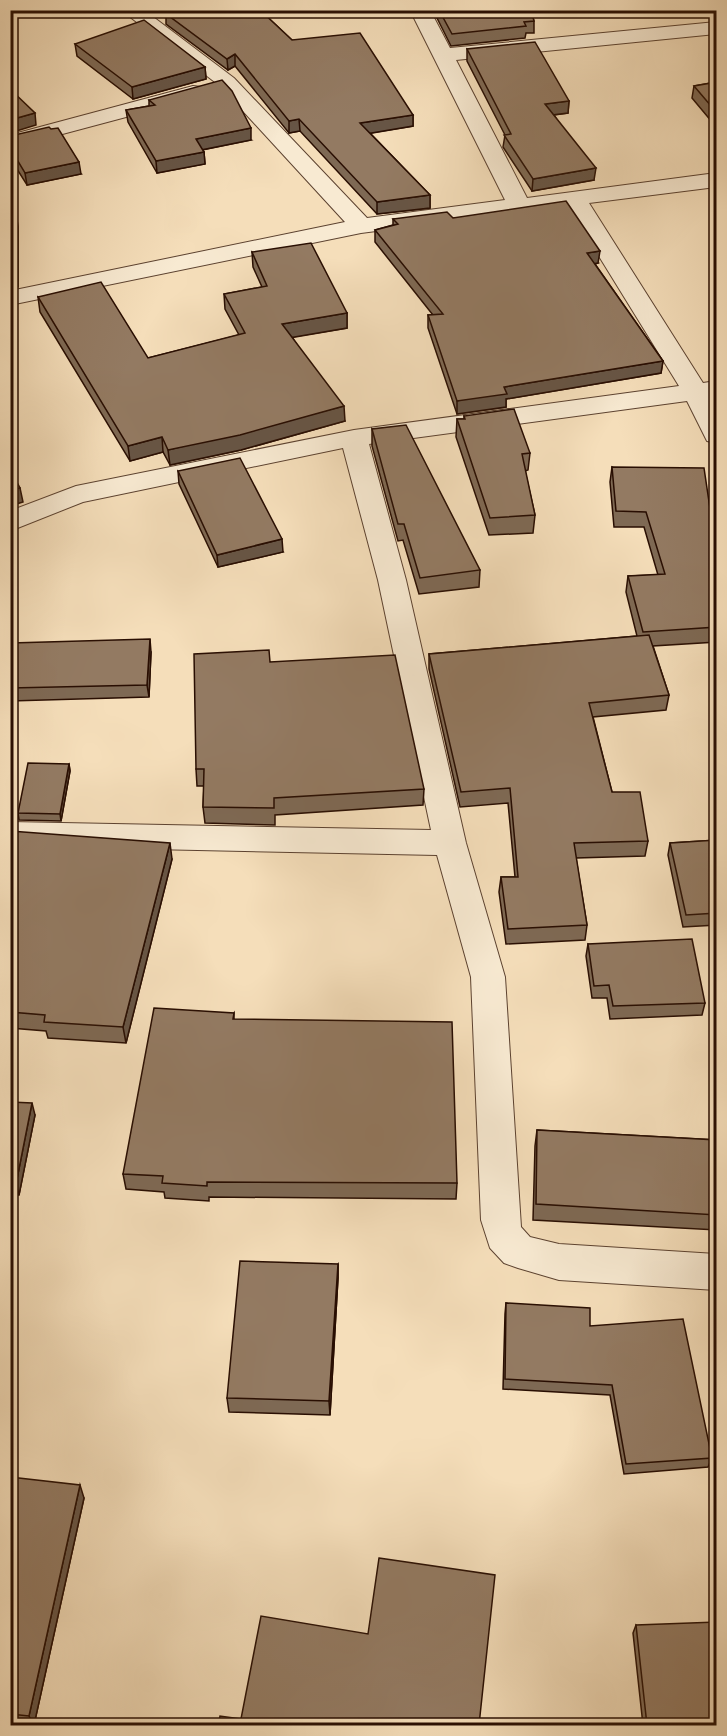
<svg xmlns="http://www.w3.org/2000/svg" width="727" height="1736" font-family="'IM FELL English',serif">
<rect width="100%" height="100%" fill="#f5deba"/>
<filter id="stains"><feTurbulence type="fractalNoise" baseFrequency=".00333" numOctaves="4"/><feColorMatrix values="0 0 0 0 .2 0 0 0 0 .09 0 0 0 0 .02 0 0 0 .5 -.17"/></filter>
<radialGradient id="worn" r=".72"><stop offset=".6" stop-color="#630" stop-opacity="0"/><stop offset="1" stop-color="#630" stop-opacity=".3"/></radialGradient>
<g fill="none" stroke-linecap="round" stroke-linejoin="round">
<defs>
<g id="minor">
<path d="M 121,10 L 144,10 L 234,78 L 367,218 L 505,200 L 410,10 L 430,10 L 450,48 L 716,22 L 716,34 L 456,60 L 527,198 L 716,173 L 716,187 L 589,203 L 703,383 L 716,381 L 716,397 L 711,397 L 716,409 L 716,443 L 707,441 L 687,401 L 369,444 L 406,580 L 466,843 L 505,977 L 521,1227 L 530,1237 L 559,1244 L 716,1254 L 716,1290 L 559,1280 L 518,1268 L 504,1263 L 490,1248 L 481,1220 L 471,977 L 437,855 L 10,846 L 10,822 L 431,830 L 378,580 L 343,448 L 83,502 L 10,531 L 10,511 L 76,486 L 354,430 L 679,386 L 568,206 L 361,233 L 10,305 L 10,291 L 345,222 L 220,86 Z"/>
<path d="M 193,86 L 201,87 L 204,92 L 201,97 L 10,148 L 10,135 Z"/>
</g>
</defs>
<use href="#minor" stroke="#5c4230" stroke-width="2"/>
<use href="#minor" fill="#f8ead2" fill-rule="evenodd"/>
</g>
<g fill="#7e6954" stroke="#290e02" stroke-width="1.5">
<path d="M 153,10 L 260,10 L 292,40 L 413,115 L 413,126 L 370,133 L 430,195 L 430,208 L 377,214 L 300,131 L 289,133 L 235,66 L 228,70 L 166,24 L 166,18 Z"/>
<path d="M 433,10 L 531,10 L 534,21 L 534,33 L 526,33 L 525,38 L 451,46 Z"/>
<path d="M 75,44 L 205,67 L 206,79 L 133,99 L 77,56 Z"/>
<path d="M 467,49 L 569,101 L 568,113 L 554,115 L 594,180 L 532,191 L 503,147 L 505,135 L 467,61 Z"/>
<path d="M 717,82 L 717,128 L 692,98 L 694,86 Z"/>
<path d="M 149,100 L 251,140 L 202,150 L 204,152 L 205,164 L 157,173 L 128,122 L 126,110 L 149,106 Z"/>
<path d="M 10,136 L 81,174 L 27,185 L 10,158 Z"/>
<path d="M 453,218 L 598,263 L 595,264 L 663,361 L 661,373 L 506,399 L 506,407 L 457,414 L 428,328 L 428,315 L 433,315 L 375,242 L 375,230 L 393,225 L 393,219 Z"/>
<path d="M 252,252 L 347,313 L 347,328 L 292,337 L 345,421 L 241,450 L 170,465 L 163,452 L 130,461 L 40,312 L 38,297 L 148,358 L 239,335 L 225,309 L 224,294 L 262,287 L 253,267 Z"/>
<path d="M 464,416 L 530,453 L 528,470 L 525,471 L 535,515 L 533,533 L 489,535 L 456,437 L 457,419 L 464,419 Z"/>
<path d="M 372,429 L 480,570 L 479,587 L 419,594 L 403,540 L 398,541 L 372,446 Z"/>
<path d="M 612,467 L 712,522 L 717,536 L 717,642 L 653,646 L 669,695 L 666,710 L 593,717 L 612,792 L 648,841 L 645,856 L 576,858 L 587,925 L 585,940 L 506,944 L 499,892 L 501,877 L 515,877 L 508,803 L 460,807 L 429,669 L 429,654 L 637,636 L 626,592 L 628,576 L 658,575 L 644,527 L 614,527 L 610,482 Z"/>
<path d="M 178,471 L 283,552 L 218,567 L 179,484 Z"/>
<path d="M 10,648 L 151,652 L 149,697 L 10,701 Z"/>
<path d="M 270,662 L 424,789 L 423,805 L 275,815 L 275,825 L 205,823 L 203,807 L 204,786 L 197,786 L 196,769 Z"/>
<path d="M 69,764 L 70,771 L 61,821 L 19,820 L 18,813 Z"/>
<path d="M 10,831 L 172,859 L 126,1043 L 48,1038 L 46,1031 L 10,1028 Z"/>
<path d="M 717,840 L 717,925 L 683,927 L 668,855 L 670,843 Z"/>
<path d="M 588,944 L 705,1003 L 702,1015 L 610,1019 L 607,998 L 592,998 L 586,956 Z"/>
<path d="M 234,1013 L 234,1019 L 457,1183 L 456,1199 L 209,1197 L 209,1201 L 165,1198 L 164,1192 L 126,1189 L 123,1174 Z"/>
<path d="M 10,1102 L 35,1115 L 19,1195 L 10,1195 Z"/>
<path d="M 537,1130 L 717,1140 L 717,1230 L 533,1220 L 535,1146 Z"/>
<path d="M 338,1264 L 338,1278 L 330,1415 L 229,1412 L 227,1398 Z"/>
<path d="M 506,1303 L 590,1326 L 712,1458 L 708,1467 L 624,1474 L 610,1395 L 503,1389 L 505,1314 Z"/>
<path d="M 10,1477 L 84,1498 L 34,1725 L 10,1724 Z"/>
<path d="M 636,1625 L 717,1725 L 643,1725 L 633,1633 Z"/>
</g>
<g fill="#675545" stroke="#290e02" stroke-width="1.5">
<path d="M 235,54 L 235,66 L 228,70 L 227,59 Z"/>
<path d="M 205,67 L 206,79 L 133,99 L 132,87 Z"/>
<path d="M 569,101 L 568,113 L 544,116 L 545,104 Z"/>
<path d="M 35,113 L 36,125 L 10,133 L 10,120 Z"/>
<path d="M 413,115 L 413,126 L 360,135 L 360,123 Z"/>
<path d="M 299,119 L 300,131 L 289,133 L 289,121 Z"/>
<path d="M 251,128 L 251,140 L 196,151 L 196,139 Z"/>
<path d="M 204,152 L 205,164 L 157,173 L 156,161 Z"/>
<path d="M 79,162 L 81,174 L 27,185 L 25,173 Z"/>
<path d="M 596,168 L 594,180 L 532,191 L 533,179 Z"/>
<path d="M 430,195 L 430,208 L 377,214 L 377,202 Z"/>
<path d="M 16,213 L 18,226 L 18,287 L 10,289 L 10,276 Z"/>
<path d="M 600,251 L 598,263 L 586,265 L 587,253 Z"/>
<path d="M 347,313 L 347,328 L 283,339 L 282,324 Z"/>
<path d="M 663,361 L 661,373 L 506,399 L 506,407 L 457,414 L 457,401 L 504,387 Z"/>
<path d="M 344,406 L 345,421 L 241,450 L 170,465 L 168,450 Z"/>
<path d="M 162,437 L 163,452 L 130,461 L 128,446 Z"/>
<path d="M 20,488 L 23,502 L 10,506 L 10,490 Z"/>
<path d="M 282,539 L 283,552 L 218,567 L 217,555 Z"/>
<path d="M 150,639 L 151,652 L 149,697 L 147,685 Z"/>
<path d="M 69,764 L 70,771 L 61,821 L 60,814 Z"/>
<path d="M 170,843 L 172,859 L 126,1043 L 123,1027 Z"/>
<path d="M 32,1103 L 35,1115 L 19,1195 L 16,1184 Z"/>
<path d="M 338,1264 L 338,1278 L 330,1415 L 329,1401 Z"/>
<path d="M 80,1485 L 84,1498 L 34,1725 L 29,1716 Z"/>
</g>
<g fill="#937a62" stroke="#290e02" stroke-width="1.5">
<path d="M 171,10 L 260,10 L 292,40 L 360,33 L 413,115 L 360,123 L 430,195 L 377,202 L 299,119 L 289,121 L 235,54 L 227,59 L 165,13 Z"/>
<path d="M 439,10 L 531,10 L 534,21 L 524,22 L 526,26 L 452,34 Z"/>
<path d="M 144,20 L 205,67 L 132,87 L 75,44 Z"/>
<path d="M 535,42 L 569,101 L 545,104 L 596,168 L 533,179 L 504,135 L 511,134 L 467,49 Z"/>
<path d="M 222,80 L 232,91 L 251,128 L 196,139 L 204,152 L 156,161 L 126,110 L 155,105 L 149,100 Z"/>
<path d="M 717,82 L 717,113 L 694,86 Z"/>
<path d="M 10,89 L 35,113 L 10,120 Z"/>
<path d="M 49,127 L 51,129 L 58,128 L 79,162 L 25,173 L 10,148 L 10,136 Z"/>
<path d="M 566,201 L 600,251 L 587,253 L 663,361 L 504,387 L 507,394 L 457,401 L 428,315 L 443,314 L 375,230 L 398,224 L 393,219 L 447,212 L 453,218 Z"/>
<path d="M 10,213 L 16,213 L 16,274 L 10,276 Z"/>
<path d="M 311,243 L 347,313 L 282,324 L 344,406 L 240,435 L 168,450 L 162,437 L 128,446 L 38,297 L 101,282 L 148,358 L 245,333 L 224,294 L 267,286 L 252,252 Z"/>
<path d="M 514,409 L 530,453 L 522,454 L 535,515 L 490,518 L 457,419 L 465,419 L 464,416 Z"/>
<path d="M 406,425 L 480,570 L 420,578 L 404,524 L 398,524 L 372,429 Z"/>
<path d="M 240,458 L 282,539 L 217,555 L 178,471 Z"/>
<path d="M 612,467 L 704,468 L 712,522 L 717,536 L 717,627 L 643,632 L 628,576 L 665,574 L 646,512 L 616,511 Z"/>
<path d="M 10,469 L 20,488 L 10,490 Z"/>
<path d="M 649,635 L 669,695 L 589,703 L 612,792 L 640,792 L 648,841 L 574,843 L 587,925 L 508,929 L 501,877 L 518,877 L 510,788 L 461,792 L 429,654 Z"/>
<path d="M 150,639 L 147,685 L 10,688 L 11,643 Z"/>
<path d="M 269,650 L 270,662 L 395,655 L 424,789 L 274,798 L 274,808 L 203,807 L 204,769 L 196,769 L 194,654 Z"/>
<path d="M 28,763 L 69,764 L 60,814 L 18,813 Z"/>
<path d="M 10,831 L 170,843 L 123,1027 L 44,1022 L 45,1015 L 10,1012 Z"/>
<path d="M 717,840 L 717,913 L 686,915 L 670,843 Z"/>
<path d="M 692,939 L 705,1003 L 613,1006 L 609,985 L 594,986 L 588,944 Z"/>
<path d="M 154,1008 L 234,1013 L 233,1019 L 452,1022 L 457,1183 L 207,1182 L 207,1186 L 162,1183 L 163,1176 L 123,1174 Z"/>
<path d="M 10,1102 L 32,1103 L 16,1184 L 10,1184 Z"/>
<path d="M 537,1130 L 717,1140 L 717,1215 L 536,1204 Z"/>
<path d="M 240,1261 L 338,1264 L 329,1401 L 227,1398 Z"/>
<path d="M 506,1303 L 590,1308 L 590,1326 L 683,1319 L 712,1458 L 626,1464 L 612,1385 L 505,1379 Z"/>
<path d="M 10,1477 L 80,1485 L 29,1716 L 10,1714 Z"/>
<path d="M 379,1558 L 495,1575 L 479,1725 L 218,1725 L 220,1716 L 241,1719 L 261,1616 L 368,1634 Z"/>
<path d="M 717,1622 L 717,1725 L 647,1725 L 636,1625 Z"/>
</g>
<rect width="727" height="1736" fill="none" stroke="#f5deba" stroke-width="36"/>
<rect x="12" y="12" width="703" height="1712" fill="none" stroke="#290e02" stroke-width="3"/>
<rect x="18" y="18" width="691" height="1700" fill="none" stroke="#290e02" stroke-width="1.5"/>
<rect width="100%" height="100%" filter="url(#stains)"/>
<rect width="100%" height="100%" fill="url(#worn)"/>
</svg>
